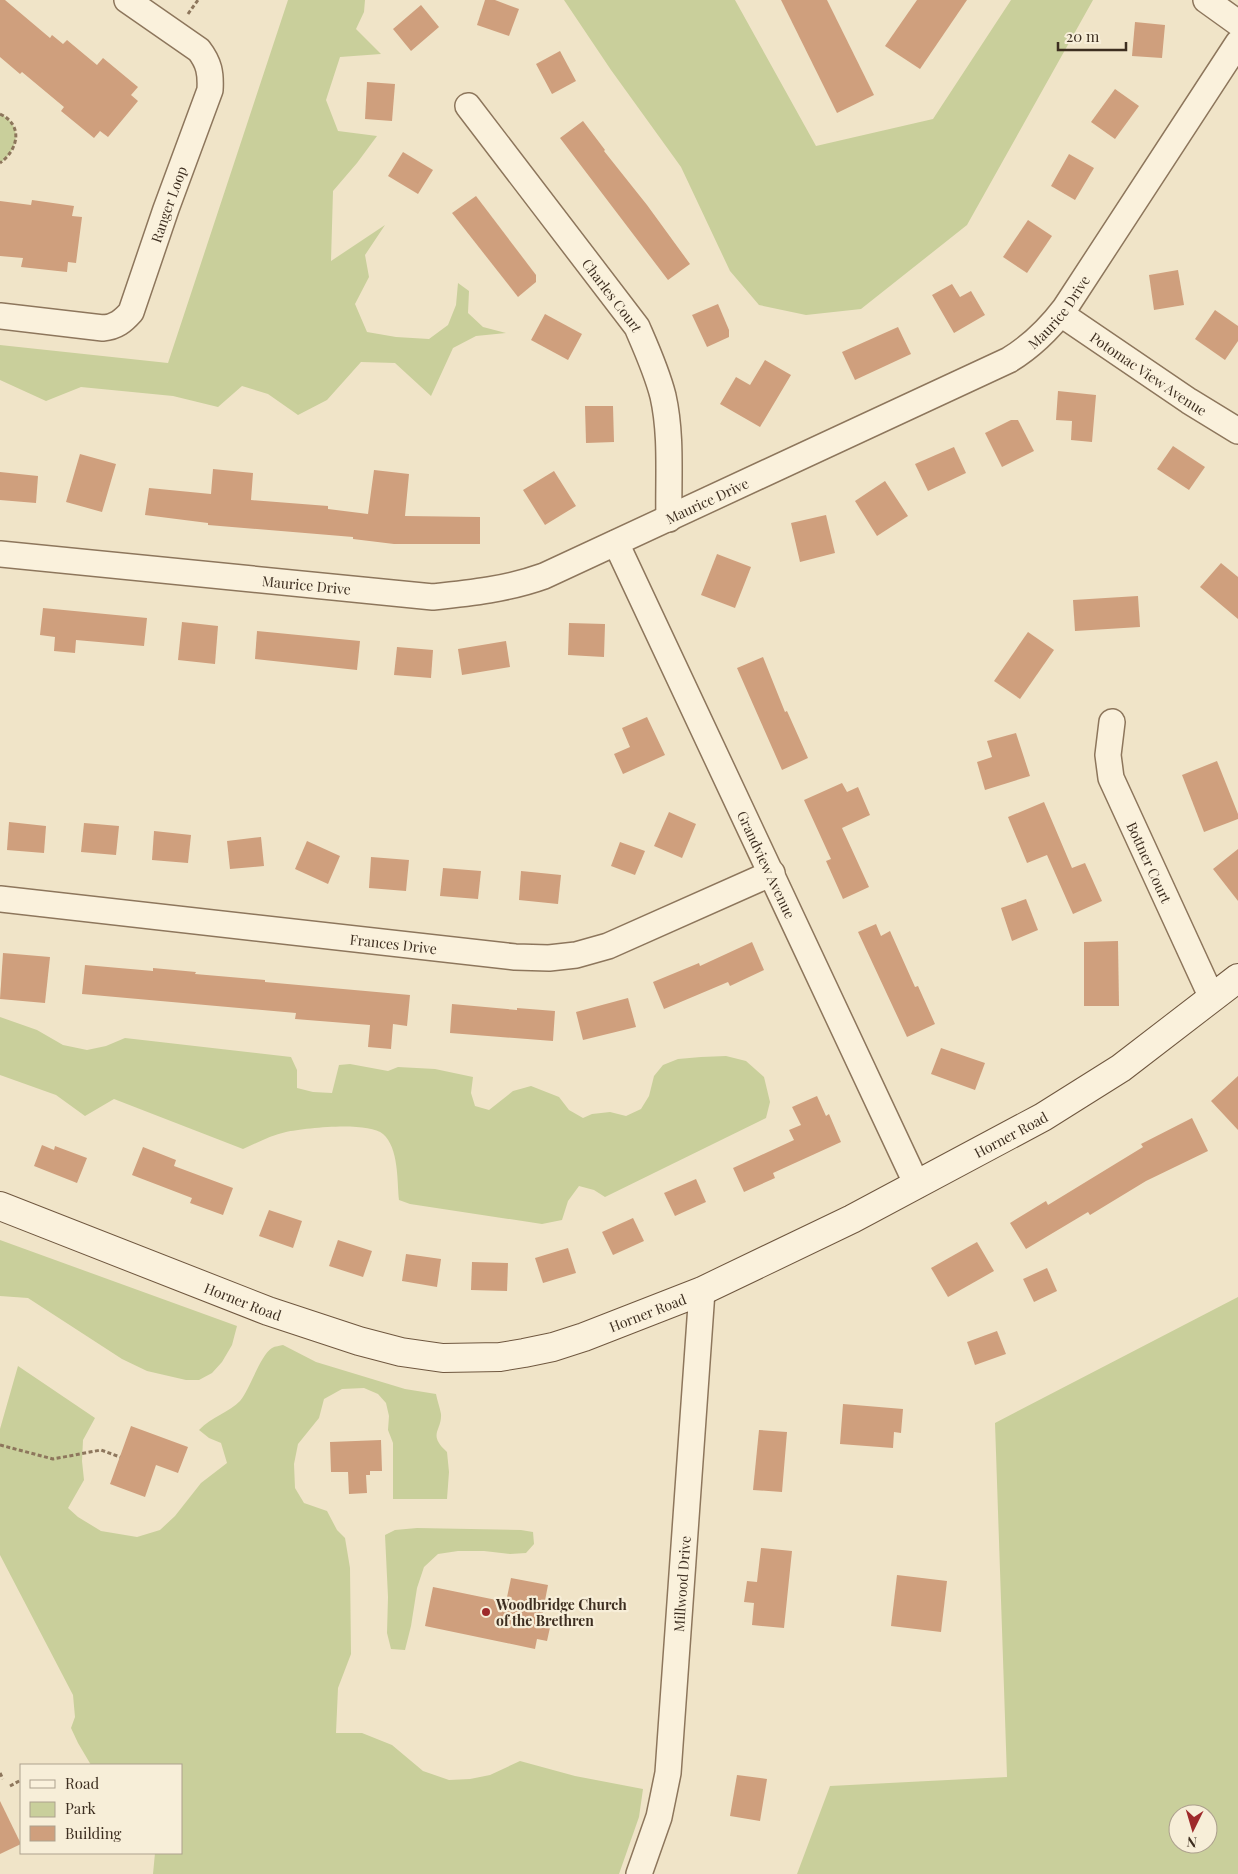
<svg xmlns="http://www.w3.org/2000/svg" width="1238" height="1874" font-family="'Playfair Display',serif">
<rect width="100%" height="100%" fill="#f0e4c8"/>
<g fill="#c9cf9b" fill-rule="evenodd">
<path d="M 288,0 L 365,0 L 364,12 L 356,29 L 381,54 L 340,57 L 326,100 L 338,131 L 377,136 L 357,163 L 333,191 L 331,261 L 385,225 L 365,255 L 369,277 L 355,304 L 367,332 L 396,337 L 429,339 L 448,325 L 456,305 L 458,283 L 469,291 L 468,313 L 483,327 L 506,333 L 476,336 L 453,348 L 431,396 L 395,363 L 361,362 L 327,400 L 298,415 L 268,394 L 242,386 L 218,407 L 173,396 L 81,387 L 46,401 L 0,380 L 0,345 L 168,363 Z"/>
<path d="M 564,0 L 735,0 L 816,146 L 933,119 L 1011,0 L 1093,0 L 967,225 L 861,309 L 806,315 L 759,305 L 730,271 L 681,167 L 611,70 Z"/>
<path d="M 0,114 C 24,125 18,150 0,163 Z"/>
<path d="M 0,1017 L 37,1030 L 63,1045 L 87,1050 L 106,1046 L 125,1038 L 291,1057 L 297,1070 L 297,1088 L 313,1092 L 332,1093 L 339,1065 L 350,1064 L 388,1071 L 398,1067 L 435,1069 L 473,1077 L 471,1093 L 475,1106 L 489,1110 L 513,1091 L 531,1086 L 559,1097 L 569,1110 L 583,1118 L 592,1114 L 610,1112 L 626,1116 L 641,1109 L 649,1096 L 654,1076 L 663,1065 L 678,1059 L 701,1057 L 726,1056 L 746,1061 L 764,1077 L 770,1102 L 766,1118 L 605,1197 L 594,1190 L 579,1186 L 568,1201 L 562,1220 L 542,1224 L 410,1204 L 399,1200 C 397,1181 399,1148 383,1134 C 368,1121 305,1128 286,1132 C 271,1135 257,1143 243,1149 L 114,1099 L 85,1116 L 56,1095 L 0,1075 Z"/>
<path d="M 0,1240 L 237,1326 L 232,1345 L 222,1362 L 212,1373 L 199,1380 L 186,1380 L 147,1371 L 122,1359 L 28,1298 L 0,1296 Z"/>
<path d="M 1238,1297 L 1238,1874 L 797,1874 L 830,1786 L 1007,1777 L 995,1423 ZM 1178,1814 L 1208,1814 L 1208,1844 L 1178,1844 Z"/>
<path d="M 283,1345 L 316,1362 L 405,1389 L 436,1394 C 437,1400 440,1408 441,1414 C 442,1431 427,1434 447,1452 L 449,1472 L 447,1499 L 393,1499 L 393,1443 L 388,1430 L 389,1416 L 386,1403 L 378,1394 L 364,1388 L 342,1389 L 324,1399 L 319,1418 L 298,1444 L 294,1464 L 295,1488 L 304,1503 L 327,1511 L 337,1530 L 345,1538 L 350,1568 L 351,1654 L 338,1688 L 336,1733 L 362,1733 L 392,1745 L 423,1771 L 449,1780 L 470,1779 L 490,1775 L 520,1761 L 575,1776 L 643,1789 L 639,1817 L 619,1874 L 153,1874 L 155,1853 L 181,1853 L 181,1765 L 91,1765 L 78,1743 L 71,1728 L 75,1717 L 73,1695 L 0,1555 L 0,1429 L 18,1366 L 95,1418 L 83,1440 L 82,1461 L 84,1480 L 68,1508 L 78,1517 L 101,1531 L 137,1537 L 160,1530 L 175,1516 L 201,1483 L 227,1463 L 221,1443 L 209,1438 L 199,1430 C 211,1417 230,1412 240,1401 C 250,1389 261,1354 272,1348 C 275,1346 280,1346 283,1345 Z"/>
<path d="M 417,1528 L 521,1530 L 533,1532 L 534,1544 L 526,1553 L 510,1554 L 484,1551 L 458,1551 L 438,1554 L 424,1567 L 417,1588 L 411,1626 L 405,1650 L 391,1649 L 387,1633 L 388,1597 L 385,1535 L 395,1530 Z"/>
</g>
<g fill="#cf9f7d">
<path d="M 0,0 L 5,0 L 50,38 L 52,35 L 63,44 L 67,40 L 97,65 L 103,58 L 138,87 L 131,95 L 138,101 L 108,137 L 100,131 L 94,138 L 61,111 L 64,107 L 22,72 L 20,74 L 0,57 Z"/>
<path d="M 485,0 L 495,0 L 519,9 L 509,36 L 477,25 Z"/>
<path d="M 781,0 L 827,0 L 874,95 L 837,113 Z"/>
<path d="M 917,0 L 967,0 L 920,69 L 885,46 Z"/>
<path d="M 421,5 L 439,27 L 411,51 L 393,29 Z"/>
<path d="M 1135,22 L 1165,25 L 1162,58 L 1132,56 Z"/>
<path d="M 560,51 L 576,81 L 552,94 L 536,64 Z"/>
<path d="M 367,82 L 395,84 L 392,121 L 365,119 Z"/>
<path d="M 1115,89 L 1139,106 L 1115,139 L 1091,122 Z"/>
<path d="M 583,121 L 605,150 L 604,151 L 647,205 L 690,264 L 668,280 L 560,138 Z"/>
<path d="M 403,152 L 433,170 L 418,194 L 388,176 Z"/>
<path d="M 1069,154 L 1094,168 L 1075,200 L 1051,186 Z"/>
<path d="M 476,196 L 536,275 L 536,282 L 518,297 L 452,213 Z"/>
<path d="M 32,200 L 74,206 L 72,216 L 82,217 L 76,263 L 68,262 L 67,272 L 21,267 L 23,258 L 0,256 L 0,201 L 31,205 Z"/>
<path d="M 1028,220 L 1052,236 L 1027,273 L 1003,257 Z"/>
<path d="M 1178,270 L 1184,305 L 1154,310 L 1149,275 Z"/>
<path d="M 952,284 L 960,297 L 971,291 L 985,315 L 954,333 L 932,295 Z"/>
<path d="M 718,304 L 729,330 L 729,337 L 707,347 L 692,315 Z"/>
<path d="M 1215,310 L 1238,326 L 1238,341 L 1225,360 L 1195,339 Z"/>
<path d="M 545,314 L 582,334 L 568,360 L 531,340 Z"/>
<path d="M 898,327 L 911,354 L 855,380 L 842,352 Z"/>
<path d="M 765,360 L 791,375 L 760,427 L 720,404 L 736,377 L 750,385 Z"/>
<path d="M 1058,391 L 1096,395 L 1092,442 L 1071,440 L 1072,421 L 1056,420 Z"/>
<path d="M 585,406 L 613,406 L 614,442 L 586,443 Z"/>
<path d="M 1011,420 L 1018,420 L 1034,451 L 1002,467 L 985,433 Z"/>
<path d="M 1173,446 L 1205,467 L 1189,490 L 1157,469 Z"/>
<path d="M 954,447 L 966,473 L 928,491 L 915,464 Z"/>
<path d="M 80,454 L 116,464 L 102,512 L 66,502 Z"/>
<path d="M 213,469 L 253,473 L 251,500 L 328,506 L 328,509 L 368,514 L 374,470 L 409,474 L 405,516 L 480,517 L 480,544 L 394,544 L 353,539 L 353,537 L 208,525 L 208,523 L 145,515 L 149,488 L 211,494 Z"/>
<path d="M 554,471 L 576,506 L 545,525 L 523,490 Z"/>
<path d="M 0,472 L 38,476 L 36,503 L 0,500 Z"/>
<path d="M 885,481 L 908,516 L 877,536 L 855,501 Z"/>
<path d="M 826,515 L 835,553 L 800,562 L 791,523 Z"/>
<path d="M 717,554 L 751,567 L 735,608 L 701,595 Z"/>
<path d="M 1221,563 L 1238,577 L 1238,619 L 1200,587 Z"/>
<path d="M 1138,596 L 1140,627 L 1075,631 L 1073,600 Z"/>
<path d="M 43,608 L 147,618 L 144,646 L 76,640 L 75,653 L 54,651 L 55,637 L 40,635 Z"/>
<path d="M 182,622 L 218,626 L 215,664 L 178,660 Z"/>
<path d="M 569,623 L 605,624 L 604,657 L 568,655 Z"/>
<path d="M 257,631 L 360,641 L 357,670 L 255,659 Z"/>
<path d="M 1028,632 L 1054,650 L 1020,699 L 994,681 Z"/>
<path d="M 506,641 L 510,667 L 462,675 L 458,649 Z"/>
<path d="M 397,647 L 433,650 L 431,678 L 394,675 Z"/>
<path d="M 763,657 L 785,712 L 787,711 L 808,758 L 782,770 L 737,668 Z"/>
<path d="M 647,717 L 665,755 L 623,774 L 614,754 L 630,747 L 622,728 Z"/>
<path d="M 1016,733 L 1030,776 L 985,790 L 977,762 L 992,757 L 987,741 Z"/>
<path d="M 1217,761 L 1238,814 L 1238,819 L 1204,832 L 1182,775 Z"/>
<path d="M 842,783 L 847,792 L 858,787 L 870,815 L 842,828 L 869,887 L 843,899 L 826,861 L 831,859 L 804,800 Z"/>
<path d="M 1044,802 L 1072,868 L 1085,863 L 1102,901 L 1073,914 L 1047,855 L 1027,863 L 1008,817 Z"/>
<path d="M 669,812 L 696,824 L 682,858 L 654,846 Z"/>
<path d="M 9,822 L 46,826 L 44,853 L 7,850 Z"/>
<path d="M 84,823 L 119,826 L 116,855 L 81,852 Z"/>
<path d="M 154,831 L 191,835 L 188,863 L 152,860 Z"/>
<path d="M 261,837 L 264,866 L 230,869 L 227,841 Z"/>
<path d="M 307,841 L 340,856 L 328,884 L 295,869 Z"/>
<path d="M 620,842 L 645,851 L 635,875 L 611,866 Z"/>
<path d="M 1238,849 L 1238,901 L 1213,869 Z"/>
<path d="M 371,857 L 409,860 L 406,891 L 369,888 Z"/>
<path d="M 443,868 L 481,871 L 478,899 L 440,896 Z"/>
<path d="M 521,871 L 561,875 L 558,904 L 519,900 Z"/>
<path d="M 1026,899 L 1038,930 L 1012,941 L 1001,908 Z"/>
<path d="M 876,924 L 881,936 L 890,931 L 915,987 L 918,986 L 935,1024 L 907,1037 L 858,932 Z"/>
<path d="M 1118,941 L 1119,1006 L 1084,1006 L 1084,942 Z"/>
<path d="M 752,942 L 764,970 L 730,986 L 728,982 L 664,1009 L 653,982 L 699,963 L 700,966 Z"/>
<path d="M 3,953 L 50,957 L 45,1003 L 0,999 Z"/>
<path d="M 85,965 L 153,971 L 153,968 L 196,972 L 195,974 L 265,980 L 265,982 L 410,995 L 407,1026 L 393,1024 L 391,1049 L 368,1047 L 370,1025 L 295,1019 L 296,1013 L 82,994 Z"/>
<path d="M 628,998 L 636,1027 L 583,1040 L 576,1012 Z"/>
<path d="M 452,1004 L 517,1010 L 517,1008 L 555,1011 L 553,1041 L 450,1033 Z"/>
<path d="M 941,1048 L 985,1063 L 975,1090 L 931,1074 Z"/>
<path d="M 1238,1076 L 1238,1130 L 1211,1101 Z"/>
<path d="M 817,1096 L 826,1116 L 829,1114 L 841,1142 L 773,1173 L 775,1178 L 744,1192 L 733,1168 L 794,1140 L 789,1130 L 801,1125 L 792,1107 Z"/>
<path d="M 1192,1118 L 1208,1151 L 1146,1181 L 1090,1215 L 1088,1212 L 1026,1249 L 1010,1223 L 1046,1201 L 1048,1205 L 1143,1147 L 1141,1144 Z"/>
<path d="M 42,1145 L 54,1150 L 55,1146 L 87,1158 L 77,1183 L 34,1166 Z"/>
<path d="M 143,1147 L 176,1160 L 174,1166 L 233,1188 L 223,1215 L 190,1203 L 192,1198 L 132,1175 Z"/>
<path d="M 696,1179 L 706,1202 L 675,1216 L 664,1193 Z"/>
<path d="M 269,1210 L 302,1221 L 293,1248 L 259,1236 Z"/>
<path d="M 633,1218 L 644,1241 L 613,1255 L 602,1232 Z"/>
<path d="M 338,1240 L 372,1251 L 363,1277 L 329,1266 Z"/>
<path d="M 977,1242 L 994,1271 L 948,1297 L 931,1268 Z"/>
<path d="M 568,1248 L 576,1273 L 543,1283 L 535,1258 Z"/>
<path d="M 406,1254 L 441,1259 L 437,1287 L 402,1281 Z"/>
<path d="M 472,1262 L 508,1263 L 507,1291 L 471,1290 Z"/>
<path d="M 1047,1268 L 1057,1291 L 1034,1302 L 1023,1279 Z"/>
<path d="M 997,1331 L 1006,1354 L 975,1365 L 967,1342 Z"/>
<path d="M 843,1404 L 903,1409 L 901,1433 L 894,1432 L 893,1448 L 840,1444 Z"/>
<path d="M 131,1426 L 188,1447 L 178,1473 L 156,1465 L 145,1497 L 110,1484 Z"/>
<path d="M 759,1430 L 787,1432 L 782,1492 L 753,1490 Z"/>
<path d="M 381,1440 L 382,1471 L 370,1471 L 370,1475 L 366,1475 L 367,1493 L 349,1494 L 348,1472 L 331,1472 L 330,1442 Z"/>
<path d="M 761,1548 L 792,1551 L 784,1628 L 752,1625 L 754,1603 L 744,1602 L 747,1581 L 757,1582 Z"/>
<path d="M 897,1575 L 947,1581 L 941,1632 L 891,1626 Z"/>
<path d="M 511,1578 L 548,1585 L 541,1621 L 551,1623 L 547,1641 L 537,1639 L 535,1649 L 425,1626 L 433,1587 L 506,1602 Z"/>
<path d="M 737,1775 L 767,1779 L 760,1821 L 730,1816 Z"/>
<path d="M 0,1801 L 21,1844 L 0,1854 Z"/>
</g>
<g fill="none" stroke-linecap="round" stroke-linejoin="round">
<defs>
<g id="minor">
<path d="M 1206,0 L 1238,23"/>
<path id="s1" d="M 468,106 L 637,327 C 647,350 657,372 663,396 C 672,436 668,479 669,519"/>
<path id="s2" d="M 1061,314 L 1189,401 L 1238,431"/>
<path id="s3" d="M 0,316 L 103,328 C 116,327 123,321 131,312 L 166,209 L 210,90 C 211,73 209,63 199,50 L 127,0"/>
<path id="s4" d="M 616,543 L 917,1185"/>
<path id="s5" d="M 0,554 L 433,597 C 471,593 508,589 544,576 L 1009,360 C 1032,346 1049,329 1065,308 L 1238,43"/>
<path id="s6" d="M 1112,722 L 1108,755 L 1111,778 L 1212,998"/>
<path id="s7" d="M 0,899 L 515,957 L 549,958 L 576,955 L 608,946 L 772,873"/>
<path id="s8" d="M 639,1874 L 659,1817 L 668,1773 L 702,1291"/>
</g>
<g id="secondary">
<path id="s9" d="M 0,1206 L 268,1311 L 359,1341 L 401,1352 L 443,1358 L 500,1357 L 524,1353 L 553,1347 L 584,1337 L 702,1291 L 852,1219 L 1043,1117 L 1121,1068 L 1238,978"/>
</g>
</defs>
<use href="#minor" stroke="#8d765c" stroke-width="28"/>
<use href="#secondary" stroke="#6f573f" stroke-width="30"/>
<g stroke="#8d765c" stroke-width="3" stroke-dasharray="4 2.5" stroke-linecap="butt">
<path d="M 188,14 L 198,0"/>
<path d="M 0,114 C 24,125 18,150 0,163"/>
<path d="M 0,1445 L 53,1459 L 101,1450 L 120,1457"/>
<path d="M 0,1773 L 3,1779"/>
<path d="M 10,1786 L 21,1780"/>
</g>
<use href="#minor" stroke="#faf1dc" stroke-width="25"/>
<use href="#secondary" stroke="#faf1dc" stroke-width="28"/>
</g>
<circle fill="#9e2a2b" stroke="#f7eed8" stroke-width="2" cx="486" cy="1612" r="5"/>
<g text-anchor="middle" dominant-baseline="central" stroke-width="4.5" stroke-linejoin="round" paint-order="stroke">
<g font-size="14" fill="#3d2e20" stroke="#f7eed8">
<text stroke="none"><textPath href="#s3" startOffset="251">Ranger Loop</textPath></text>
<text stroke="none"><textPath href="#s1" startOffset="238">Charles Court</textPath></text>
<text stroke="none"><textPath href="#s5" startOffset="1131">Maurice Drive</textPath></text>
<text stroke="none"><textPath href="#s2" startOffset="106">Potomac View Avenue</textPath></text>
<text stroke="none"><textPath href="#s5" startOffset="728">Maurice Drive</textPath></text>
<text stroke="none"><textPath href="#s5" startOffset="308">Maurice Drive</textPath></text>
<text stroke="none"><textPath href="#s6" startOffset="149">Bottner Court</textPath></text>
<text stroke="none"><textPath href="#s4" startOffset="355">Grandview Avenue</textPath></text>
<text stroke="none"><textPath href="#s7" startOffset="396">Frances Drive</textPath></text>
<text stroke="none"><textPath href="#s9" startOffset="1086">Horner Road</textPath></text>
<text stroke="none"><textPath href="#s9" startOffset="261">Horner Road</textPath></text>
<text stroke="none"><textPath href="#s9" startOffset="681">Horner Road</textPath></text>
<text stroke="none"><textPath href="#s8" startOffset="295">Millwood Drive</textPath></text>
</g>
<g font-size="14" font-weight="bold" fill="#3d2e20" stroke="#f7eed8" text-anchor="start">
<text x="496" y="1604">Woodbridge Church<tspan x="496" dy="16">of the Brethren</tspan></text>
</g>
</g>
<rect x="20" y="1764" width="162" height="90" fill="#f7eed8" stroke="#ada18e"/>
<rect x="30" y="1780" width="25" height="8" fill="#faf1dc" stroke="#ada18e"/>
<text x="65" y="1789" font-size="15" fill="#3d2e20">Road</text>
<rect x="30" y="1802" width="25" height="15" fill="#c9cf9b" stroke="#ada18e"/>
<text x="65" y="1814" font-size="15" fill="#3d2e20">Park</text>
<rect x="30" y="1826" width="25" height="15" fill="#cf9f7d" stroke="#ada18e"/>
<text x="65" y="1839" font-size="15" fill="#3d2e20">Building</text>
<g transform="translate(1193 1829) rotate(185)"><circle r="24" fill="#f7eed8" stroke="#ada18e"/>
<path d="M0-4L9 19L0 12L-9 19Z" fill="#9e2a2b"/>
<text y="-8" font-size="14" font-weight="bold" text-anchor="middle" fill="#3d2e20">N</text>
</g>
<path d="M1058 42v8h68v-8" fill="none" stroke="#3d2e20" stroke-width="2.5"/>
<text x="1066" y="42" font-size="15" fill="#3d2e20" stroke="#f7eed8" stroke-width="4" paint-order="stroke">20 m</text>
</svg>
